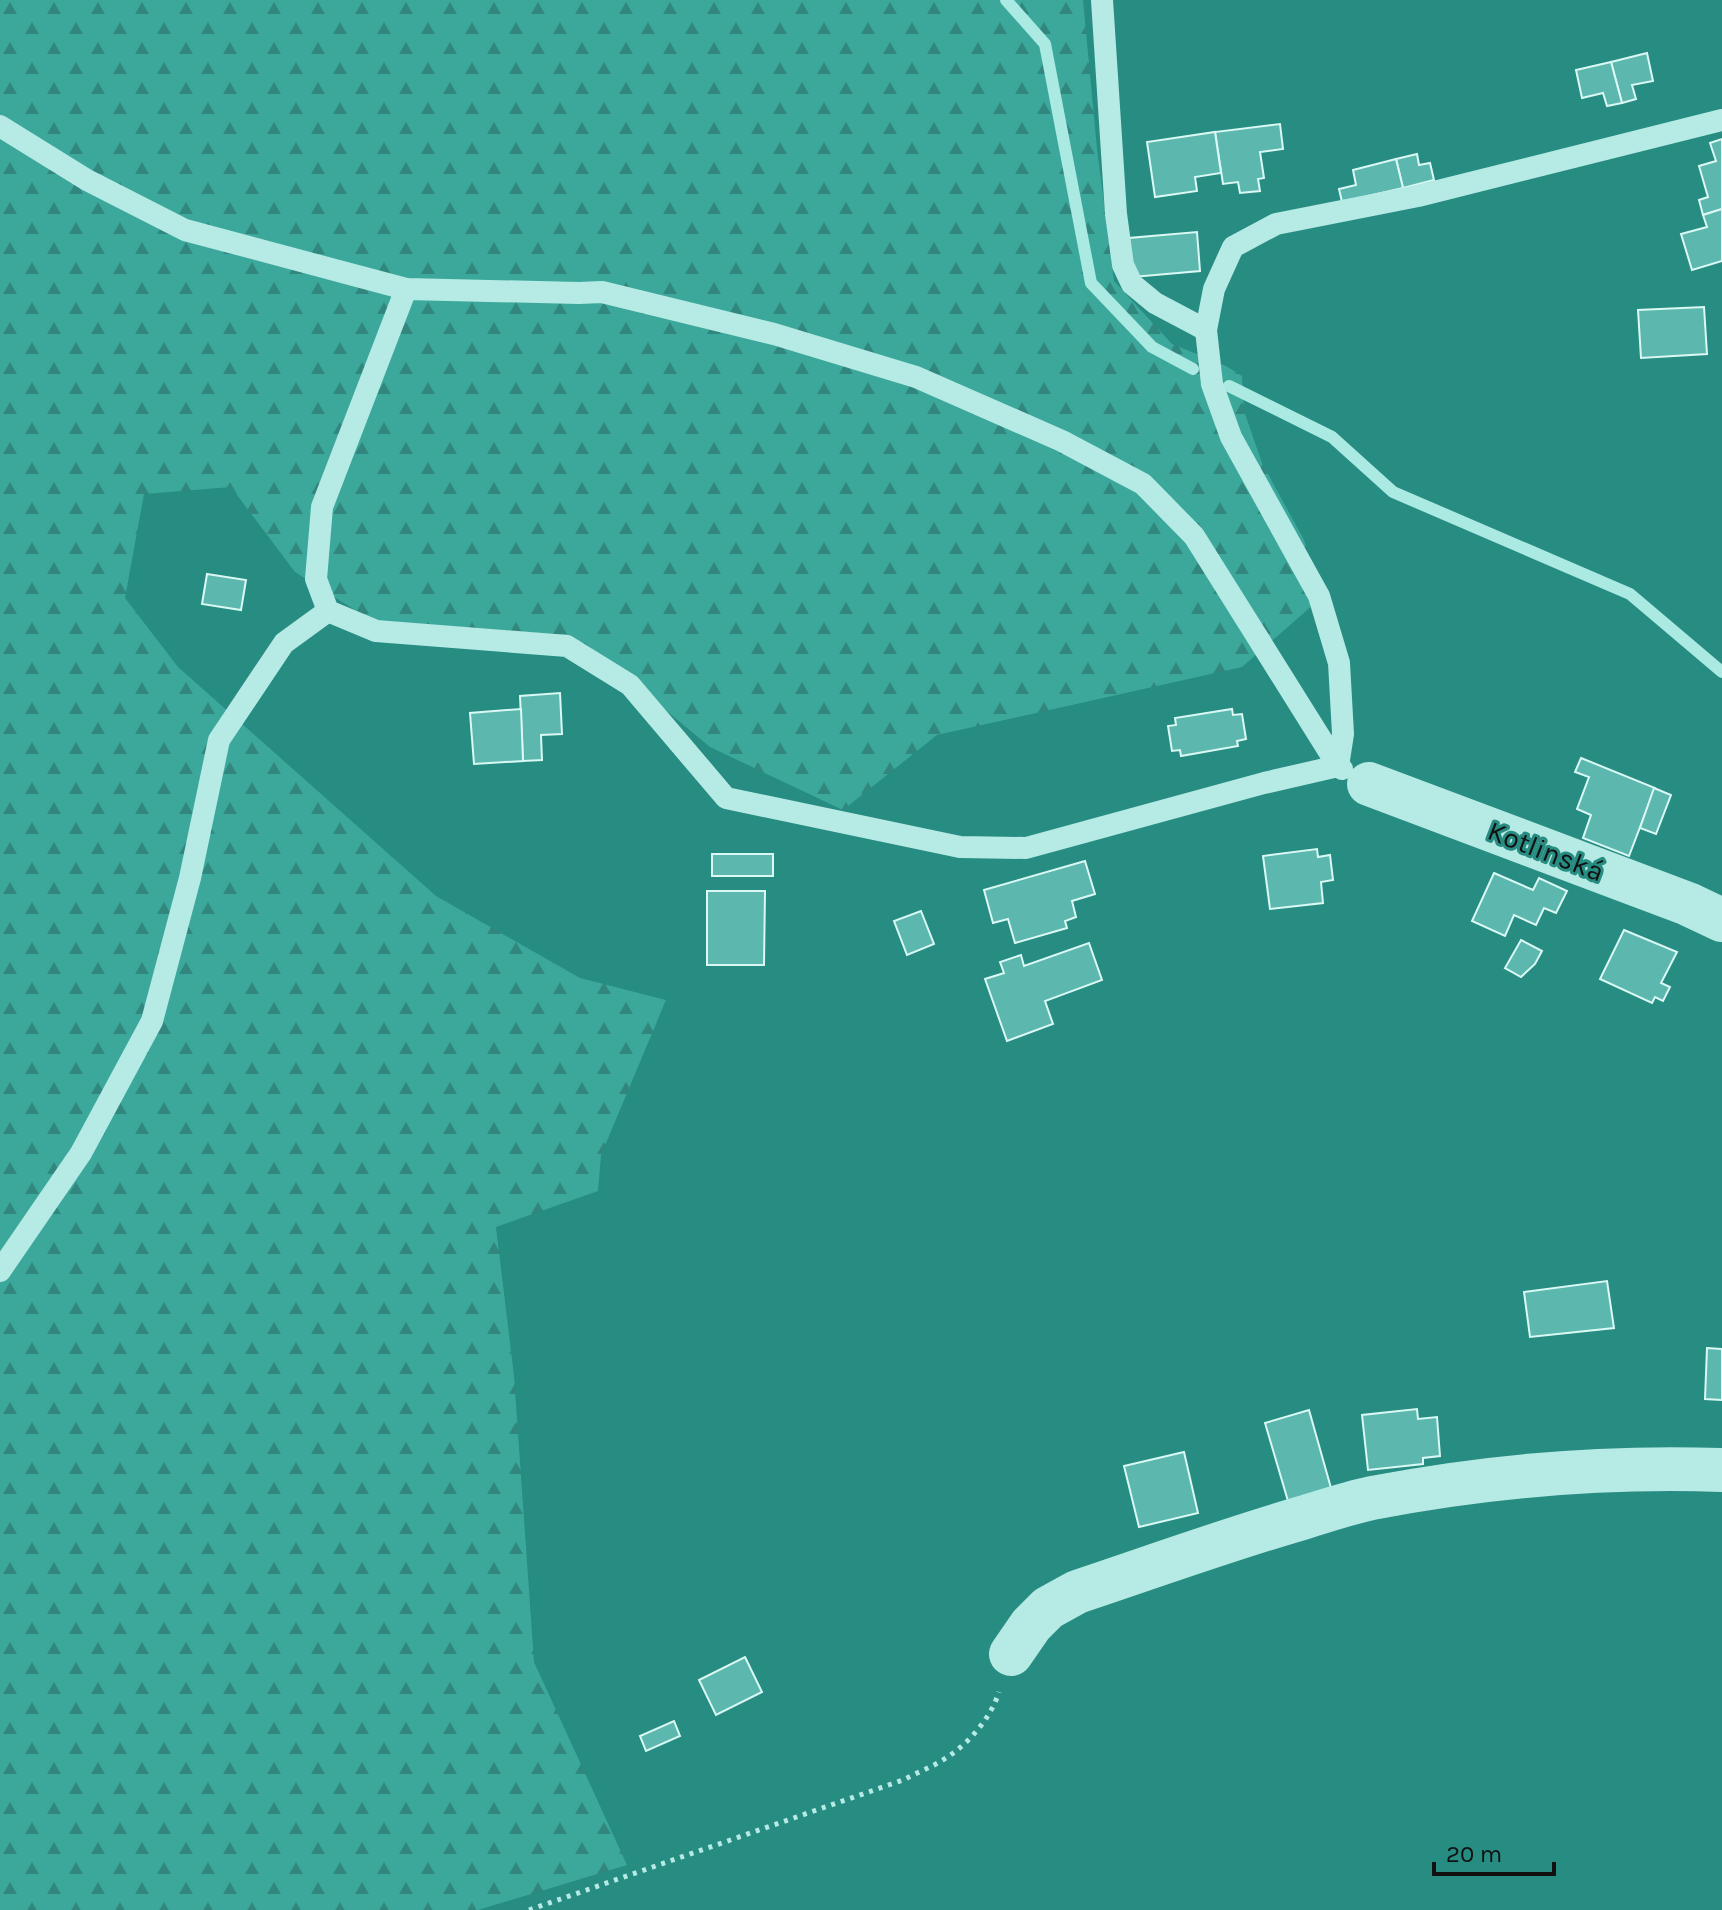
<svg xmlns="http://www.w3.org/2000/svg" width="1722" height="1910" font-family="Karla,sans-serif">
<defs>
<pattern id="forest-firs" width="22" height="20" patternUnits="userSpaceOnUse" patternTransform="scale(2)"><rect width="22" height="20" fill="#3ca89c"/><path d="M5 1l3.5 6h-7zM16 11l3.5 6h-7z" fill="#31877e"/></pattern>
</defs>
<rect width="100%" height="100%" fill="#278c82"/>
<path fill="url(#forest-firs)" d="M 0,0 L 1083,0 L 1097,149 L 1114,281 L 1172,344 L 1226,366 L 1242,376 L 1244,411 L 1262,463 L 1304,540 L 1322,597 L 1242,667 L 937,735 L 843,810 L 710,747 L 585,643 L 377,624 L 295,572 L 231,487 L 144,494 L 125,598 L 178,667 L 436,896 L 580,978 L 666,1000 L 601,1155 L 598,1191 L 496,1227 L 514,1376 L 534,1662 L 627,1865 L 478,1910 L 0,1910 Z"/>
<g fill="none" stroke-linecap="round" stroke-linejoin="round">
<g stroke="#abeae2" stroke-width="12">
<path d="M 1006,0 L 1045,44 L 1091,283 L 1152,347 L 1193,369"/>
<path d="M 1229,386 L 1332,437 L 1393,492 L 1630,594 L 1722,672"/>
</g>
</g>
<g fill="#5cb8ae" stroke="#daf8f4" stroke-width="2">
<path d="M 1647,53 L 1653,81 L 1632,85 L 1636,99 L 1622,103 L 1611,62 Z"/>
<path d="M 1611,62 L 1622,103 L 1607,106 L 1603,93 L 1582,98 L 1576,70 Z"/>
<path d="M 1280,124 L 1283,149 L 1260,152 L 1264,178 L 1258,179 L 1260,191 L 1240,193 L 1238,182 L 1223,184 L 1215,132 Z"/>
<path d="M 1215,132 L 1221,173 L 1195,177 L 1197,191 L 1155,197 L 1147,142 Z"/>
<path d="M 1722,139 L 1722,209 L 1703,215 L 1699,200 L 1708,197 L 1699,166 L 1716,161 L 1710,143 Z"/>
<path d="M 1417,154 L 1419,165 L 1430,163 L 1434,180 L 1403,188 L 1396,159 Z"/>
<path d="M 1396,159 L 1403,188 L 1342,202 L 1339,189 L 1356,185 L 1353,170 Z"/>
<path d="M 1722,209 L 1722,261 L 1692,270 L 1681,234 L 1707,227 L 1703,215 Z"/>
<path d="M 1197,232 L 1200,271 L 1133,277 L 1129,238 Z"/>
<path d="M 1704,307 L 1707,354 L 1641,358 L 1638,310 Z"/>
<path d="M 207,574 L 246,580 L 241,610 L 202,604 Z"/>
<path d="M 560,693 L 562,734 L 541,735 L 542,760 L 523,761 L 520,696 Z"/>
<path d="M 521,709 L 523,761 L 474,764 L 470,713 Z"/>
<path d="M 1232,709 L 1233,715 L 1242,714 L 1246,739 L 1237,741 L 1238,746 L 1181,756 L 1180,750 L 1172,751 L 1168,726 L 1176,725 L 1175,718 Z"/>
<path d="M 1581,758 L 1655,788 L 1629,856 L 1583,838 L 1591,815 L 1577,809 L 1589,777 L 1575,772 Z"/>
<path d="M 1654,788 L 1671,795 L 1656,834 L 1640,828 Z"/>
<path d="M 1317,849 L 1318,857 L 1330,855 L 1333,880 L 1321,882 L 1323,903 L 1270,909 L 1263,856 Z"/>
<rect x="712" y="854" width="61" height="22"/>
<path d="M 1085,861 L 1095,894 L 1072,901 L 1076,917 L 1065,921 L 1067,928 L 1015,943 L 1008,919 L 993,923 L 984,890 Z"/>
<path d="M 1494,873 L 1533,890 L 1539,878 L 1567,891 L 1556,913 L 1544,908 L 1536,925 L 1514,915 L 1505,936 L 1472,921 Z"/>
<path d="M 707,891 L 765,891 L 764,965 L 707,965 Z"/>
<path d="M 921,911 L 934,944 L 907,955 L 894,921 Z"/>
<path d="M 1624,930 L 1677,952 L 1661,983 L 1670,987 L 1663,1001 L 1655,997 L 1652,1003 L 1600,979 Z"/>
<path d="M 1521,940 L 1542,951 L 1535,964 L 1521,977 L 1505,968 Z"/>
<path d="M 1089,943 L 1102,980 L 1045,1001 L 1053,1024 L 1007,1041 L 985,979 L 1004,973 L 1000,962 L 1021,955 L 1024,966 Z"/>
<path d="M 1607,1281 L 1614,1328 L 1530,1337 L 1524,1292 Z"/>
<path d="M 1707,1348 L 1722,1349 L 1722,1400 L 1705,1399 Z"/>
<path d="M 1417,1409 L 1418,1419 L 1437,1417 L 1440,1456 L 1423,1458 L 1423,1464 L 1368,1470 L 1362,1415 Z"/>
<path d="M 1309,1410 L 1331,1488 L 1288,1501 L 1265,1423 Z"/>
<path d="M 1184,1452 L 1198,1513 L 1139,1527 L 1124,1466 Z"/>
<path d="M 745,1657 L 762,1692 L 716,1715 L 699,1680 Z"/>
<path d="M 674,1721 L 680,1736 L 646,1751 L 640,1736 Z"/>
</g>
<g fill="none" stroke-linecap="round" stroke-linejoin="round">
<path stroke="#b6eae4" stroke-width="5" stroke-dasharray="4 6" stroke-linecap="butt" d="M 529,1910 L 903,1780 C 918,1772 935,1766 949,1756 C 971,1741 991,1717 999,1692"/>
<g stroke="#b6eae4" stroke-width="22">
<path d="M 1102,0 L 1116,214 L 1123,265 L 1132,284 L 1155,303 L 1206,330"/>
<path d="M 0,126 L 87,180 L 185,230 L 406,289 L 579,293 L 602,292 L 774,334 L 916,377 L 1062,441 L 1143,484 L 1194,536 L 1338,766 L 1342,769"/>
<path d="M 406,289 L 322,507 L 316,579 L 328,611 L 376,631 L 567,646 L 630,685 L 726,798 L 960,847 L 1026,848 L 1264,783 L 1338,766 L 1343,734 L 1339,663 L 1319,596 L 1231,437 L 1212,384 L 1206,330 L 1214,289 L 1233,247 L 1276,224 L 1418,196 L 1722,120"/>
<path d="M 0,1271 L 81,1153 L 152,1021 L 190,878 L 219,740 L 284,643 L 328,611"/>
</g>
<g stroke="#b6eae4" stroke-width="44">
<path d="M 1369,784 L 1688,904 L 1722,920"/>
<path d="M 1011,1654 L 1031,1625 L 1048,1608 L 1077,1592 C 1152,1567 1226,1540 1302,1518 C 1325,1511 1348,1503 1372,1498 C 1487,1476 1605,1466 1722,1470"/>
</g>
</g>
<g text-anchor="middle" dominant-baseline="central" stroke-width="6" stroke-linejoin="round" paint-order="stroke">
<g font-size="28" fill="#111" stroke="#278c82">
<text transform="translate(1546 851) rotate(21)">Kotlinská</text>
</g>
</g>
<path d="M1434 1862v12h120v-12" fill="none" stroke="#111111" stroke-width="4"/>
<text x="1446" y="1862" font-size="24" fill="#111111" stroke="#278c82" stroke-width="6" paint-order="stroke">20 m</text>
</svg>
